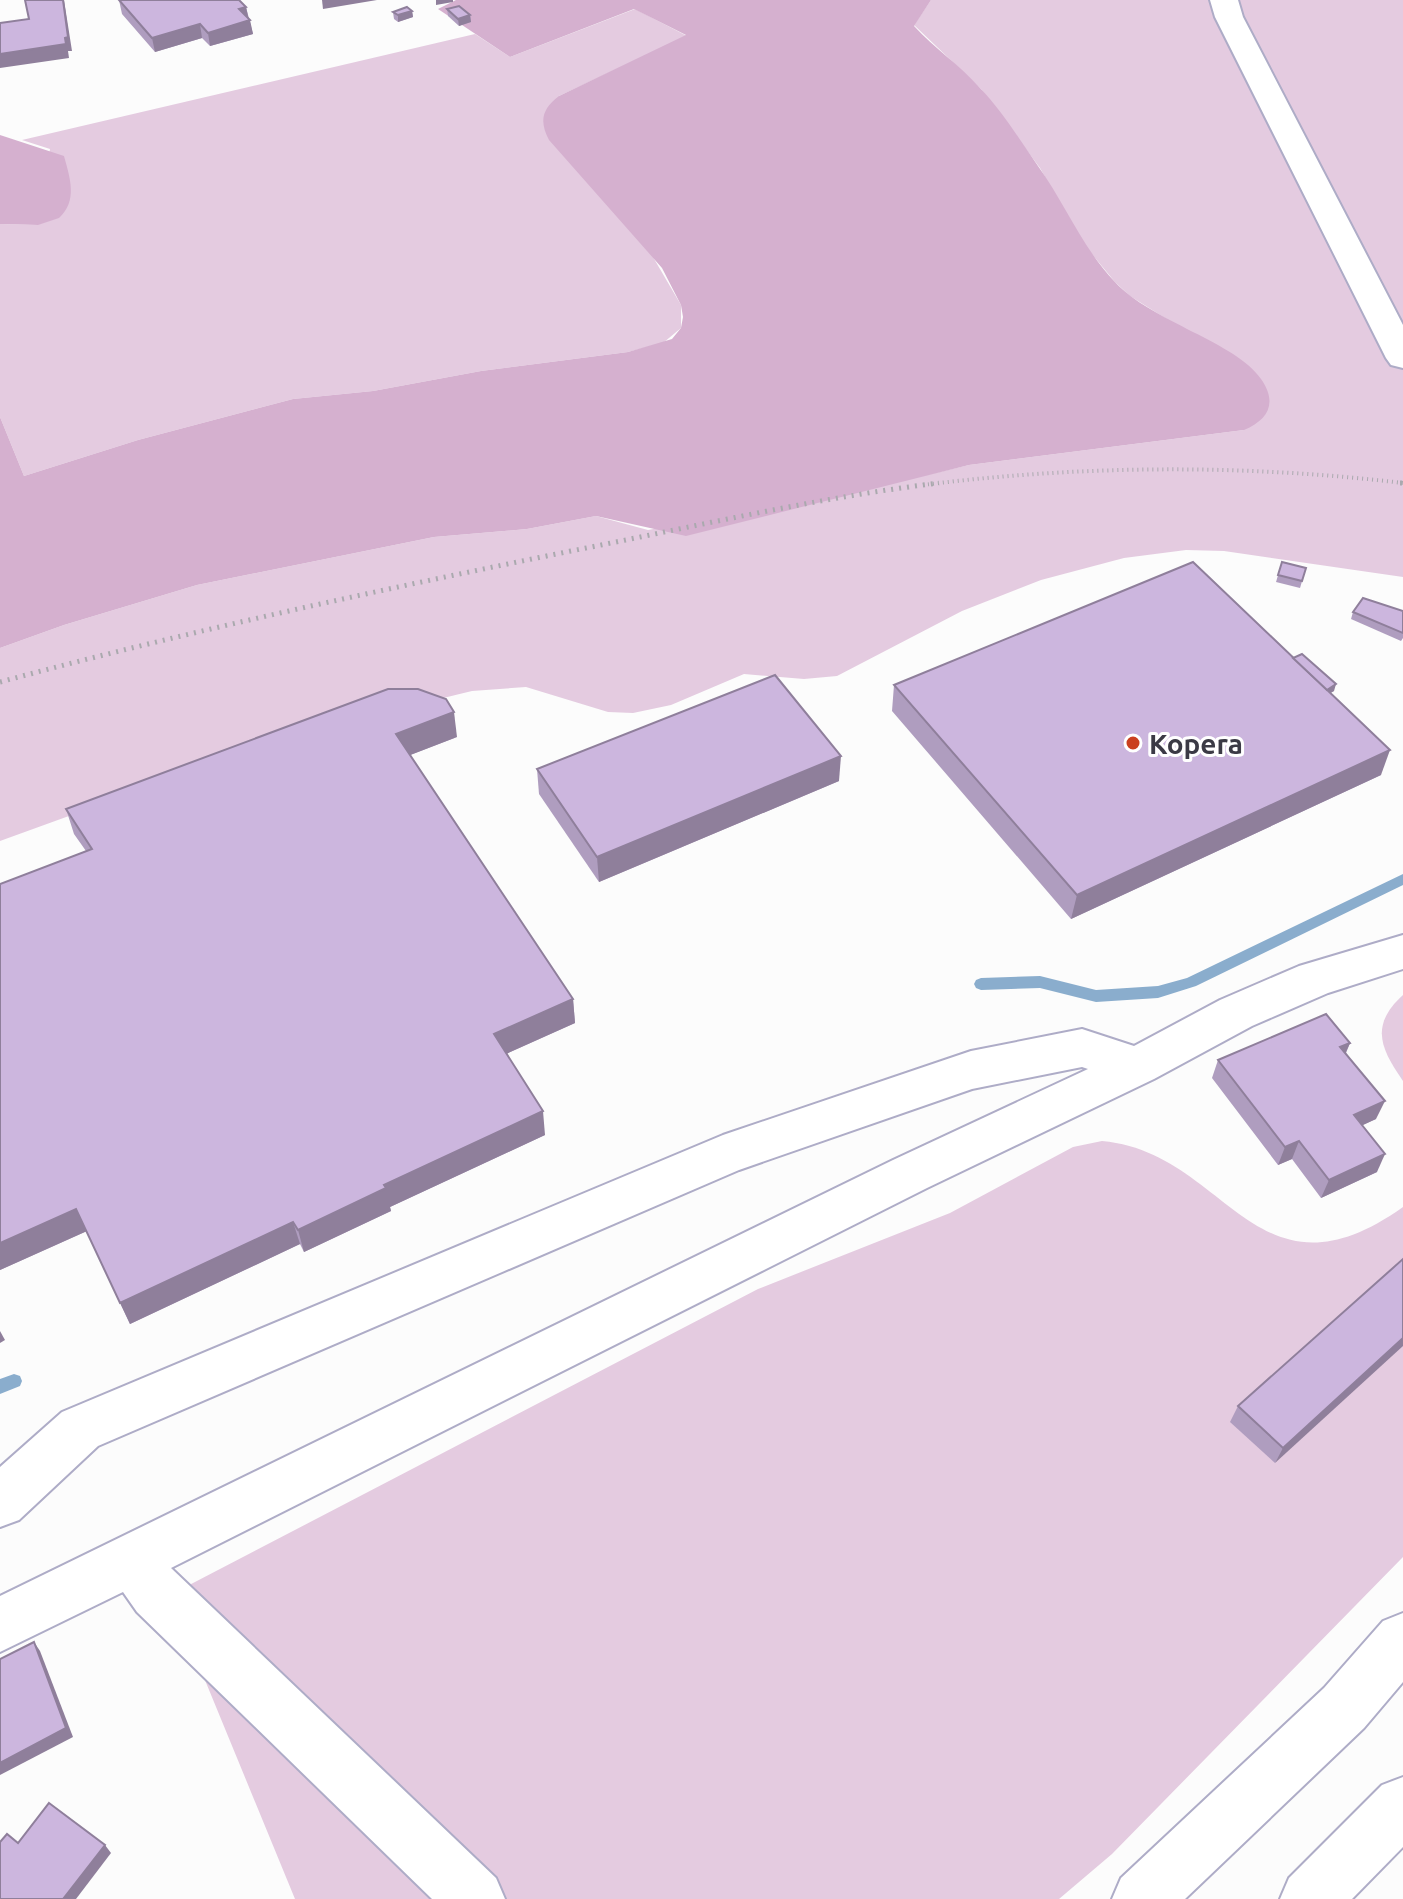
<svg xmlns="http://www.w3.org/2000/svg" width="1403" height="1899" font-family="Ubuntu,sans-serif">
<rect width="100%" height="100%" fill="#fcfcfc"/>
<g fill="#e4cbe0">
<path d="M 931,0 L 1403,0 L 1403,577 L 1224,551 L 1186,550 L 1124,558 L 1041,580 L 962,611 L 837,676 L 804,679 L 744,674 L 671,705 L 633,713 L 608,712 L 526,687 L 472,691 L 295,734 L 0,841 L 0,648 L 64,625 L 197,585 L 434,537 L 527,529 L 596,516 L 648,530 L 871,488 L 969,465 L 1244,430 L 1181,328 L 1130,296 L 1115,282 L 1082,242 L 1040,168 L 981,89 L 914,25 Z"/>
<path d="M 635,9 L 687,36 L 559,96 L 681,305 L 681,328 L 663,343 L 628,352 L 481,371 L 373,391 L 293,399 L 138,440 L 24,476 L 0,417 L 0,224 L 38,225 L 50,149 L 22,140 L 475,34 L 510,57 Z"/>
<path d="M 1403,995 L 1403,1081 C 1380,1048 1370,1025 1403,995 Z"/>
<path d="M 1102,1141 C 1228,1152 1255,1312 1403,1207 L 1403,1557 L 1112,1854 L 1059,1899 L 295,1899 L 170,1595 L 758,1289 L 950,1213 L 1073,1147 Z"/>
</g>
<g fill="#d5b0cf">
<path d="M 456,0 L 931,0 L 914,26 C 934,48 960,65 980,88 C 1002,111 1020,140 1038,166 C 1066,205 1081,246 1115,282 C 1152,322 1236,342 1261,379 C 1278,403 1268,420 1244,430 L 969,465 L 686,536 L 596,516 L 527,529 L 434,537 L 197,585 L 64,625 L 0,648 L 0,417 L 24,476 L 138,440 L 293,399 L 373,391 L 481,371 L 628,352 L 672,339 L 681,328 L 683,317 L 681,305 L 662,268 L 549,140 C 539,121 542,109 559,96 L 686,35 L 634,9 L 510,57 L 438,9 Z"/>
<path d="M 0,135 L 64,156 C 70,178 78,201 59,218 L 38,225 L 0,224 Z"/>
</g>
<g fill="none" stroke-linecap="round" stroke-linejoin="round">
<g fill="#8aadcd" fill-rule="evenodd">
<path d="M 1403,874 L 1403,885 L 1196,986 L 1158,998 L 1096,1002 L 1040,988 L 981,990 L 976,988 L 974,984 L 976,980 L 981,978 L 1040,976 L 1096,990 L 1158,986 L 1187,978 Z"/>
<path d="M 14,1374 L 20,1376 L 22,1381 L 20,1386 L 0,1394 L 0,1379 Z"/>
</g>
<defs>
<g id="minor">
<path d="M 1210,0 L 1238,0 L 1243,17 L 1403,325 L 1403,368 L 1391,365 L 1386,358 L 1215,17 Z"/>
<path d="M 1403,935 L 1403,969 L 1328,993 L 1252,1026 L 1154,1079 L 927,1188 L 171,1568 L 496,1878 L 505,1899 L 432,1899 L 137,1612 L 123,1592 L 0,1652 L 0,1596 L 893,1160 L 1088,1069 L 1082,1067 L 972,1089 L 739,1170 L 98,1446 L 19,1520 L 0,1527 L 0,1467 L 62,1412 L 723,1135 L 971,1051 L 1082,1029 L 1134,1046 L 1220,1000 L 1299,966 Z"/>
</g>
<g id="highway">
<path d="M 1403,1613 L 1403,1682 L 1364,1728 L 1185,1899 L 1112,1899 L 1121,1878 L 1324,1688 L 1383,1621 Z"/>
<path d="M 1403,1777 L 1403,1847 L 1352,1899 L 1280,1899 L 1289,1878 L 1382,1785 Z"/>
</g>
</defs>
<use href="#minor" stroke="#aeacc7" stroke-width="4"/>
<use href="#highway" stroke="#aeacc7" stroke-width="4"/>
<path stroke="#aaa9ae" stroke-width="4" stroke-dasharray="1 4" stroke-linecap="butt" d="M 923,485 C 1081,465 1245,464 1403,483"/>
<g stroke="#aaa9ae" stroke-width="5" stroke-dasharray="2 6" stroke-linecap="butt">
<path d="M 1400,483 L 1403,483"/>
<path d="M 0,682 C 189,631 379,590 571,551 C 693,527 815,498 939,483"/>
</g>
<use href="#minor" fill="#fff" fill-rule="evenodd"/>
<use href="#highway" fill="#fff" fill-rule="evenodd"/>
</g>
<g fill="#af9dbf">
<path d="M 119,0 L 246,7 L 253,34 L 210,46 L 202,38 L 155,52 L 122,14 Z"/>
<path d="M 447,9 L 470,15 L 471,22 L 459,26 L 448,16 Z"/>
<path d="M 412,11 L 413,17 L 398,22 L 394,19 L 393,12 Z"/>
<path d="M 1282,562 L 1306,568 L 1300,588 L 1276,582 Z"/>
<path d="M 1403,611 L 1403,638 L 1401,641 L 1351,619 L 1353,612 Z"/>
<path d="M 1293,658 L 1334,691 L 1330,693 L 1381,775 L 1071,919 L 892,711 L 894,685 Z"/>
<path d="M 457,737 L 410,755 L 573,999 L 575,1023 L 506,1054 L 545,1135 L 390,1207 L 391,1211 L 304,1252 L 300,1244 L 130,1324 L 87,1231 L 0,1270 L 0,884 L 86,851 L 74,834 L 66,809 Z"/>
<path d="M 537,769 L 839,781 L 599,882 L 539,794 Z"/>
<path d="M 1350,1043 L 1346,1053 L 1376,1119 L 1362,1125 L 1377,1172 L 1321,1198 L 1292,1159 L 1278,1165 L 1212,1078 L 1218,1060 Z"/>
<path d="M 1403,1259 L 1275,1463 L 1230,1422 L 1238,1406 Z"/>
</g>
<g fill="#8f7f9b">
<path d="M 63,0 L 64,0 L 72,51 L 68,51 L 69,58 L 0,68 L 0,54 Z"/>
<path d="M 322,0 L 377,0 L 323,9 Z"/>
<path d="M 436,0 L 453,0 L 453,2 L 436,5 Z"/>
<path d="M 246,7 L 249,21 L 239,9 Z"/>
<path d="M 412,11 L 413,17 L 398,22 L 398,15 Z"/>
<path d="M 470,15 L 471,22 L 459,26 L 458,19 Z"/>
<path d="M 250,20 L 253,34 L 210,46 L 208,33 Z"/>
<path d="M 200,24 L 202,38 L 155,52 L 152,38 Z"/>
<path d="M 1336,684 L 1334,691 L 1308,706 L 1311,699 Z"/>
<path d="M 454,712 L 457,737 L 400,759 L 396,734 Z"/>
<path d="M 1390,750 L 1381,775 L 1071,919 L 1077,895 Z"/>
<path d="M 841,756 L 839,781 L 599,882 L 597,857 Z"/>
<path d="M 573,999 L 575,1023 L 497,1058 L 494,1034 Z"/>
<path d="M 1350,1043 L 1342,1061 L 1340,1047 Z"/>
<path d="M 1385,1101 L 1376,1119 L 1346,1133 L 1354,1115 Z"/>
<path d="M 543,1111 L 545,1135 L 390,1207 L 391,1211 L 304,1252 L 298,1230 L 384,1185 Z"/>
<path d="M 1299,1141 L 1292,1159 L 1278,1165 L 1285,1147 Z"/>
<path d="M 1385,1154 L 1377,1172 L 1321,1198 L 1329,1180 Z"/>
<path d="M 76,1209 L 87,1231 L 0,1270 L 0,1243 Z"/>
<path d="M 293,1222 L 300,1244 L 130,1324 L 120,1303 Z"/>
<path d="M 0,1331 L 5,1340 L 0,1343 Z"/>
<path d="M 1403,1338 L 1403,1346 L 1275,1463 L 1283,1448 Z"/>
<path d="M 34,1642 L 40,1651 L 73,1737 L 0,1775 L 0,1763 Z"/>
<path d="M 105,1845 L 111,1853 L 76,1899 L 63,1899 Z"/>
</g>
<g fill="#ccb6de" stroke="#8f7f9b" stroke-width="2">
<path d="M 25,0 L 63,0 L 68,37 L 65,38 L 66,44 L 0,54 L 0,23 L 29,19 Z"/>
<path d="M 119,0 L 239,0 L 246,7 L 239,9 L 250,20 L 208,33 L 200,24 L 152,38 Z"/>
<path d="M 459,6 L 470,15 L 458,19 L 447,9 Z"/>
<path d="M 407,7 L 412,11 L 398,15 L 393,12 Z"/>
<path d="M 1193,562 L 1390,750 L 1077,895 L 894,685 Z"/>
<path d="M 1282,562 L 1306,568 L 1302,581 L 1278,575 Z"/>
<path d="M 1363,598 L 1403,611 L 1403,633 L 1353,612 Z"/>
<path d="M 1302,654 L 1336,684 L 1327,690 L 1293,658 Z"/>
<path d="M 775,675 L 841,756 L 597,857 L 537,769 Z"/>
<path d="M 388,689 L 418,689 L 446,699 L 454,712 L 396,734 L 573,999 L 494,1034 L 543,1111 L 384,1185 L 386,1188 L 298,1230 L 293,1222 L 120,1303 L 76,1209 L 0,1243 L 0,884 L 92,849 L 66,809 Z"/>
<path d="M 1326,1014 L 1350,1043 L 1340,1047 L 1385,1101 L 1354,1115 L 1385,1154 L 1329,1180 L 1299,1141 L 1285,1147 L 1218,1060 Z"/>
<path d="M 1403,1259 L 1403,1338 L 1283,1448 L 1238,1406 Z"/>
<path d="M 34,1642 L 66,1728 L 0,1763 L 0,1659 Z"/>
<path d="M 49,1803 L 105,1845 L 63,1899 L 0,1899 L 0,1842 L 7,1834 L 18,1843 Z"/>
</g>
<circle fill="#ca401f" stroke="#fff" stroke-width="3" cx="1133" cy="743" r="8"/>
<g text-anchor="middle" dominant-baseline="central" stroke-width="6" stroke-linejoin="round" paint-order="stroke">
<g font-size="28" font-weight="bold" fill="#3b3a45" stroke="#fff" text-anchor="start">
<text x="1149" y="743">Kopera</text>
</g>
</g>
</svg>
